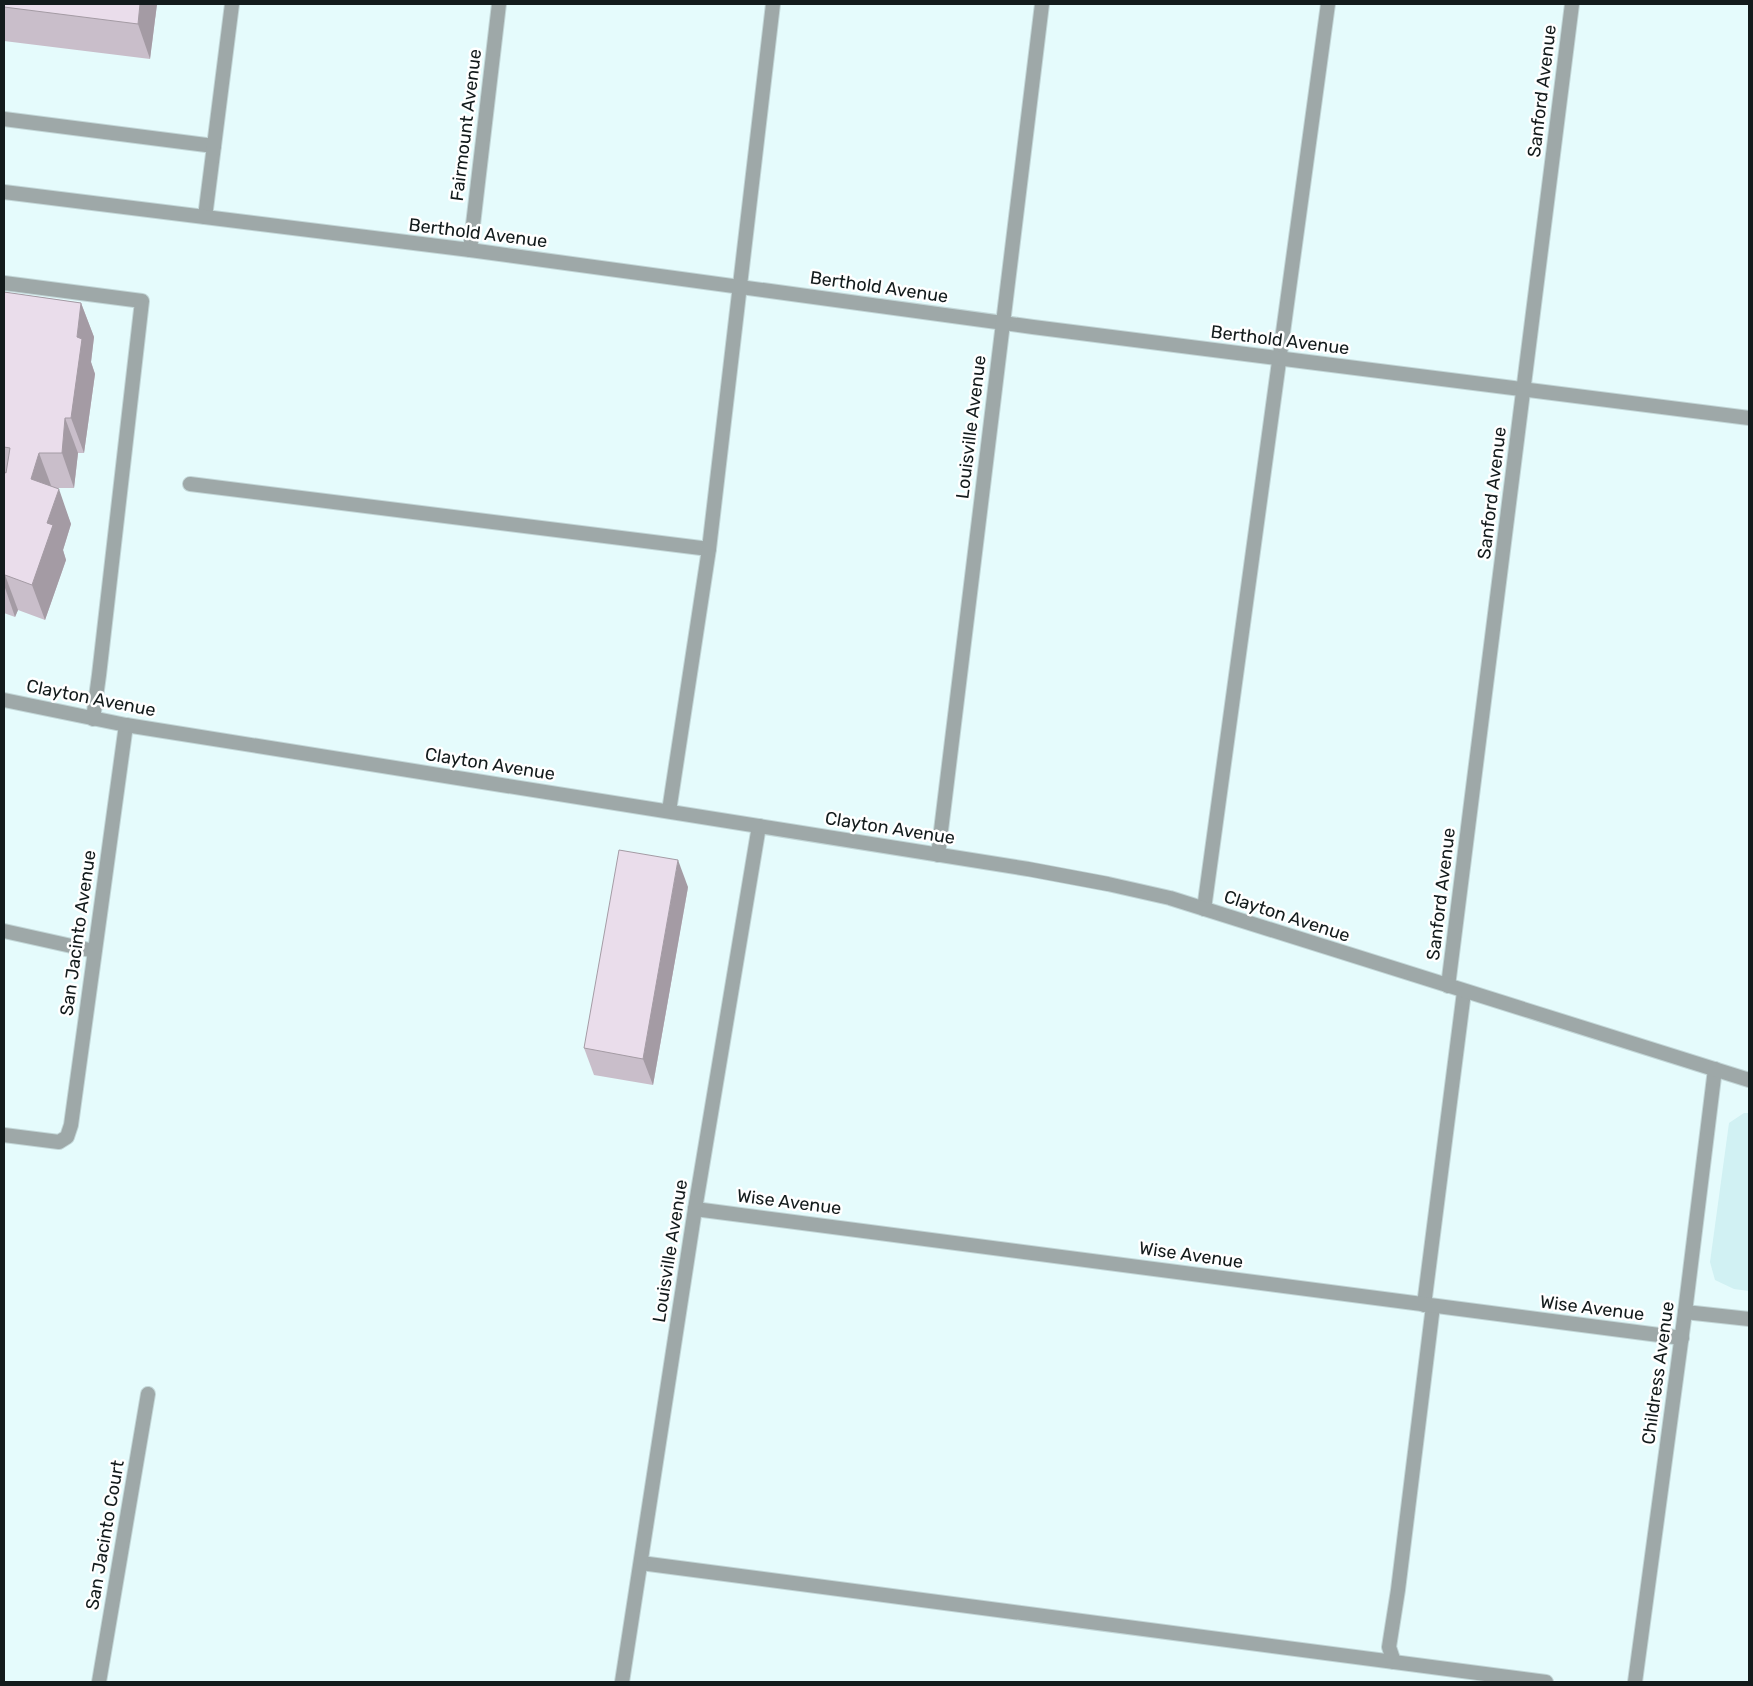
<svg xmlns="http://www.w3.org/2000/svg" width="1753" height="1686" font-family="Rubik,sans-serif">
<rect width="100%" height="100%" fill="#e5fbfc"/>
<path fill="#d1f1f3" d="M 1744,1113 L 1749,1113 L 1749,1291 L 1734,1289 L 1715,1280 L 1710,1262 L 1729,1123 Z"/>
<g fill="none" stroke-linecap="round" stroke-linejoin="round">
<defs>
<g id="service">
<path d="M 4,119 L 214,146"/>
<path d="M 205,217 L 232,4"/>
<path d="M 4,283 L 142,301 L 99,675 L 93,719"/>
<path d="M 190,484 L 709,549"/>
<path d="M 669,811 L 709,549 L 773,4"/>
<path d="M 1204,909 L 1328,4"/>
<path d="M 4,931 L 94,951"/>
<path d="M 1424,1305 L 1464,992"/>
<path d="M 641,1563 L 1546,1682"/>
<path d="M 1394,1662 L 1389,1647 L 1398,1590 L 1433,1306"/>
</g>
<g id="minor">
<path d="M 4,192 L 470,250 L 1033,327 L 1749,418"/>
<path d="M 470,250 L 499,4"/>
<path d="M 938,855 L 1042,4"/>
<path d="M 1448,986 L 1572,4"/>
<path d="M 4,1135 L 59,1142 L 67,1137 L 71,1125 L 126,725"/>
<path d="M 695,1209 L 1682,1338"/>
<path d="M 1685,1312 L 1749,1319"/>
<path d="M 99,1682 L 148,1394"/>
<path d="M 622,1682 L 695,1209 L 759,826"/>
<path d="M 1635,1682 L 1685,1312 L 1715,1069"/>
</g>
<path id="tertiary" d="M 4,700 L 126,725 L 1028,869 L 1108,884 L 1170,898 L 1749,1080"/>
</defs>
<use href="#service" stroke="#c3d7d8" stroke-width="16"/>
<use href="#minor" stroke="#c3d7d8" stroke-width="16"/>
<use href="#tertiary" stroke="#c3d7d8" stroke-width="16"/>
<use href="#service" stroke="#9ea8a8" stroke-width="14"/>
<use href="#minor" stroke="#9ea8a8" stroke-width="14"/>
<use href="#tertiary" stroke="#9ea8a8" stroke-width="14"/>
</g>
<g fill="#c9beca">
<path d="M 4,4 L 157,4 L 150,59 L 4,41 Z"/>
<path d="M 4,292 L 81,303 L 94,337 L 91,362 L 95,374 L 84,453 L 78,453 L 74,488 L 57,488 L 71,524 L 63,550 L 66,560 L 45,620 L 18,610 L 15,617 L 4,613 Z"/>
<path d="M 688,887 L 653,1085 L 594,1075 L 584,1048 Z"/>
</g>
<g fill="#a49ba4">
<path d="M 140,4 L 157,4 L 150,59 L 138,24 Z"/>
<path d="M 81,303 L 94,337 L 91,362 L 95,374 L 84,453 L 71,418 L 77,337 Z"/>
<path d="M 65,418 L 78,453 L 74,488 L 62,453 Z"/>
<path d="M 39,453 L 52,488 L 31,479 Z"/>
<path d="M 59,489 L 71,524 L 63,550 L 66,560 L 45,620 L 32,585 L 47,523 Z"/>
<path d="M 5,575 L 18,610 L 15,617 L 4,585 L 4,579 Z"/>
<path d="M 678,860 L 688,887 L 653,1085 L 643,1059 Z"/>
</g>
<g fill="#eaddeb" stroke="#a49ba4">
<path d="M 4,4 L 140,4 L 138,24 L 4,7 Z"/>
<path d="M 4,292 L 81,303 L 77,337 L 82,339 L 71,418 L 65,418 L 62,453 L 39,453 L 31,479 L 59,489 L 47,523 L 53,525 L 32,585 L 5,575 L 4,579 L 4,472 L 6,473 L 10,448 L 4,447 Z"/>
<path d="M 619,850 L 678,860 L 643,1059 L 584,1048 Z"/>
</g>
<g text-anchor="middle" dominant-baseline="central" stroke-width="5" stroke-linejoin="round" paint-order="stroke">
<g font-size="18" fill="#131b1c" stroke="#fff">
<text transform="translate(1542 91) rotate(-83)">Sanford Avenue</text>
<text transform="translate(466 125) rotate(-83)">Fairmount Avenue</text>
<text transform="translate(478 233) rotate(7)">Berthold Avenue</text>
<text transform="translate(879 287) rotate(8)">Berthold Avenue</text>
<text transform="translate(1280 340) rotate(7)">Berthold Avenue</text>
<text transform="translate(971 427) rotate(-83)">Louisville Avenue</text>
<text transform="translate(1492 493) rotate(-83)">Sanford Avenue</text>
<text transform="translate(91 698) rotate(11)">Clayton Avenue</text>
<text transform="translate(490 764) rotate(9)">Clayton Avenue</text>
<text transform="translate(890 828) rotate(9)">Clayton Avenue</text>
<text transform="translate(1441 894) rotate(-83)">Sanford Avenue</text>
<text transform="translate(1287 916) rotate(18)">Clayton Avenue</text>
<text transform="translate(78 933) rotate(-82)">San Jacinto Avenue</text>
<text transform="translate(789 1202) rotate(7)">Wise Avenue</text>
<text transform="translate(670 1251) rotate(-81)">Louisville Avenue</text>
<text transform="translate(1191 1255) rotate(8)">Wise Avenue</text>
<text transform="translate(1592 1308) rotate(7)">Wise Avenue</text>
<text transform="translate(1658 1373) rotate(-82)">Childress Avenue</text>
<text transform="translate(105 1535) rotate(-80)">San Jacinto Court</text>
</g>
</g>
<rect width="1753" height="1686" fill="none" stroke="#131b1c" stroke-width="10"/>
</svg>
